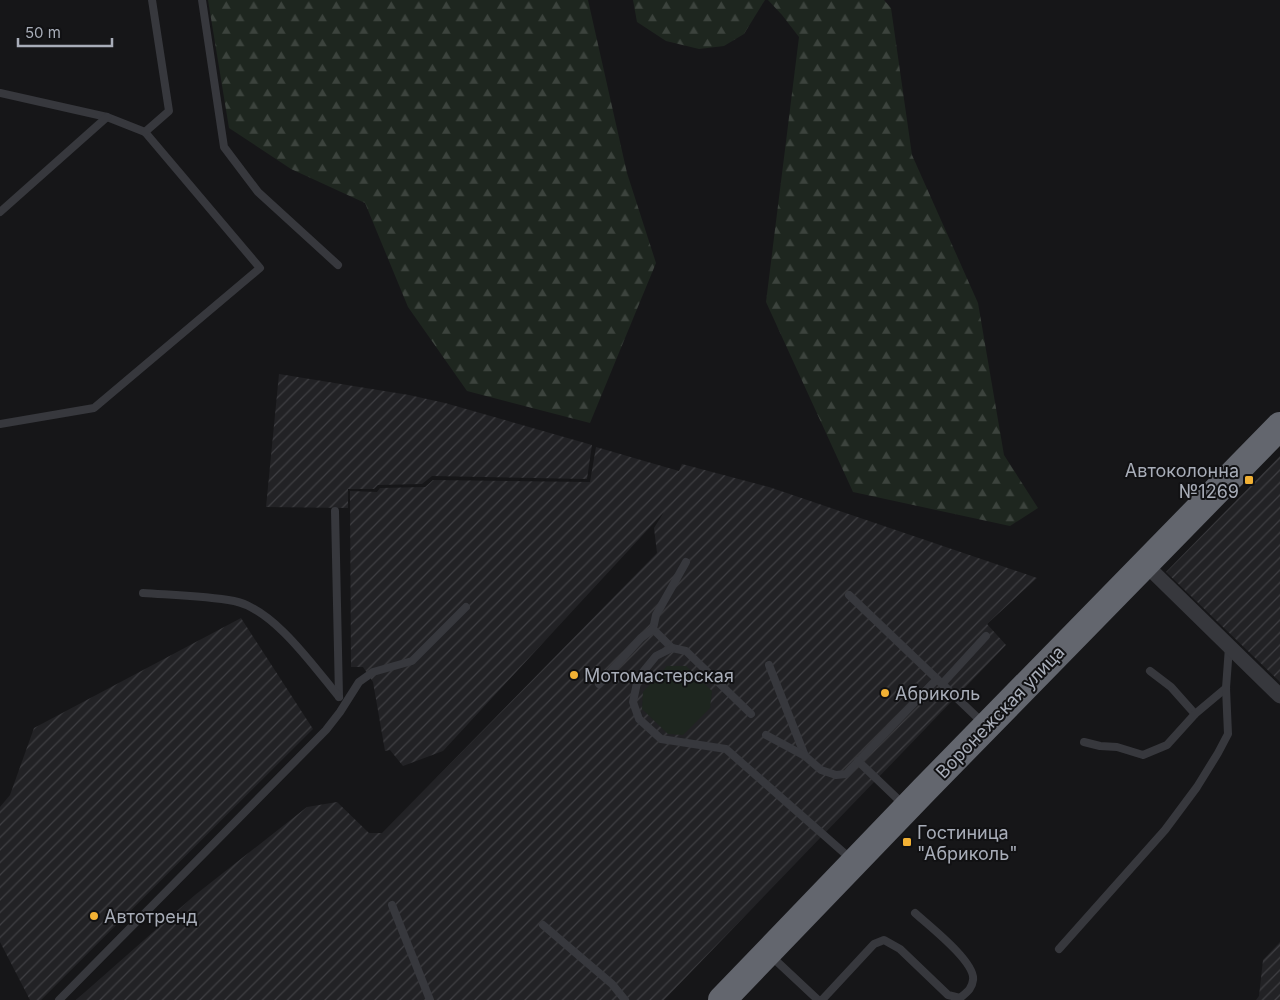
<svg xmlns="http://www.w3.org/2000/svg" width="1280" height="1000" font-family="Inter,sans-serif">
<defs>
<pattern id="industrial-furrows" width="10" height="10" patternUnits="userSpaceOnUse" patternTransform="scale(1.25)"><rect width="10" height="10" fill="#222225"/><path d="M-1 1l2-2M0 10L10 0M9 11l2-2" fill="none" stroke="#3f3f43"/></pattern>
<pattern id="forest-firs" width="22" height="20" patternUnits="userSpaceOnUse" patternTransform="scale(1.25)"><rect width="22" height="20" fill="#1e261f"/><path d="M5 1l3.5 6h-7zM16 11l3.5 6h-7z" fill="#3c433d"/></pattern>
</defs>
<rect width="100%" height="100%" fill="#161618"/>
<g fill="url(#industrial-furrows)">
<path d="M 279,374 L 409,395 L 445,403 L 592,445 L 587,479 L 432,476 L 422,484 L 378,485 L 374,489 L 348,489 L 348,508 L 266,507 Z"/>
<path d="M 596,447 L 679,471 L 682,464 L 769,487 L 1037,578 L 987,624 L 1006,645 L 664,1000 L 76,1000 L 195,895 L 307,807 L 337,802 L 369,833 L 382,833 L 657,553 L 654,528 L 664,512 L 443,751 L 403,766 L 390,750 L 385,751 L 373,682 L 363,667 L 351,667 L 350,491 L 377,492 L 380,488 L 425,487 L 433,480 L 590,482 Z"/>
<path d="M 1280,456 L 1280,682 L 1166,572 Z"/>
<path d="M 241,618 L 313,729 L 41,1000 L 30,1000 L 0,942 L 0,807 L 10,795 L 34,728 Z"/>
<path d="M 1280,942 L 1280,1000 L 1256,1000 L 1259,996 L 1263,960 Z"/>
</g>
<path fill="#1e261f" d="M 667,666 L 686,666 L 712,691 L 710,708 L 683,735 L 668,734 L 642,709 L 643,692 Z"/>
<g fill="url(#forest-firs)">
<path d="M 208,0 L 588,0 L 627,173 L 656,263 L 590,423 L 467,391 L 408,307 L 365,203 L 291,169 L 229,128 Z"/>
<path d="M 633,0 L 765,0 L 744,34 L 724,46 L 699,49 L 666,41 L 637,22 Z"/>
<path d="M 768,0 L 884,0 L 891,8 L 912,155 L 978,303 L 1004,455 L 1038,508 L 1010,526 L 853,492 L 766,302 L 799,37 L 782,15 Z"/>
</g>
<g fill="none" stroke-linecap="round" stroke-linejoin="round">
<g stroke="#37383d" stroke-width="8">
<path d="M 202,0 L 224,147 L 258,192 L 338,265"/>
<path d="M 0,93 L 107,117 L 145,132 L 260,268 L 94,408 L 0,424"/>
<path d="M 145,132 L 169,111 L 152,0"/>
<path d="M 0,212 L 107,117"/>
<path d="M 335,511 L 339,697"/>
<path d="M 686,562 L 656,615 L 653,629 L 672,648 L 686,651 L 751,714"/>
<path d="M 143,593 C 171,595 206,596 234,601 C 274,609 314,667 339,697"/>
<path d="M 849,595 L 983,723"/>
<path d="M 672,648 L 656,656 L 638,678 L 633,702 L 639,719 L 661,739 L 726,749 L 851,859"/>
<path d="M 769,665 L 805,756 L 821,770 L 836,775 L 846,774 L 937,679"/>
<path d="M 1150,671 L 1171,687 L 1195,714"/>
<path d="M 599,684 L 641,638 L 653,629"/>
<path d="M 942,684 L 986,636"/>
<path d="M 766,735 L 805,756"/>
<path d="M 1084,742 L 1100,746 L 1117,747 L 1143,755 L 1167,745 L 1195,714 L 1226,688"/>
<path d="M 858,761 L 904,805"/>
<path d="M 392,905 L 430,1000"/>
<path d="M 543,925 L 612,984 L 625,1000"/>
<path d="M 1059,949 L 1165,830 L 1197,787 L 1218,753 L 1228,734 L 1226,688 L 1229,647"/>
<path d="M 771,956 L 818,1000"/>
<path d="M 59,1000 L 326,730 L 340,712 L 359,682 L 373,672 L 412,661 L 466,607"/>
<path d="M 822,1000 L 874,944 L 884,940 L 900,949 L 948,995 L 960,998 C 967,992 972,989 973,980 C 976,962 928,925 915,913"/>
</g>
<path stroke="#37383d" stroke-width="15" d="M 1145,564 L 1280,696"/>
<path stroke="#63666e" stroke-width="28" d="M 722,1000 L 924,790 L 1280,426"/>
</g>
<g fill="#f2b134" stroke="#111113" stroke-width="2">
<rect x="1244" y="475" width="10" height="10" rx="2.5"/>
<circle cx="574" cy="675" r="5"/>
<circle cx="885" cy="693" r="5"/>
<rect x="902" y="837" width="10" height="10" rx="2.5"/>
<circle cx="94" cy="916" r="5"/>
</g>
<g text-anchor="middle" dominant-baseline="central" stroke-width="4" stroke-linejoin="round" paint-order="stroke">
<g font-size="18" fill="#a8adb8" stroke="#111113" text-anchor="start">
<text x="1239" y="470" text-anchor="end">Автоколонна<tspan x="1239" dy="21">№1269</tspan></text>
<text x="584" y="675">Мотомастерская</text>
<text x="895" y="693">Абриколь</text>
<text x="917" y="832">Гостиница<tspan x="917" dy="21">"Абриколь"</tspan></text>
<text x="104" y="916">Автотренд</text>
</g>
<g font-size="18" fill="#a8adb8" stroke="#111113">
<text transform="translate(1000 712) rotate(-46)">Воронежская улица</text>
</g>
</g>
<path d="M18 38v8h94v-8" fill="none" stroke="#a8adb8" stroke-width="2.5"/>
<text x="25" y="38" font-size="15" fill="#a8adb8" stroke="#111113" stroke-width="4" paint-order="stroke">50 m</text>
</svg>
